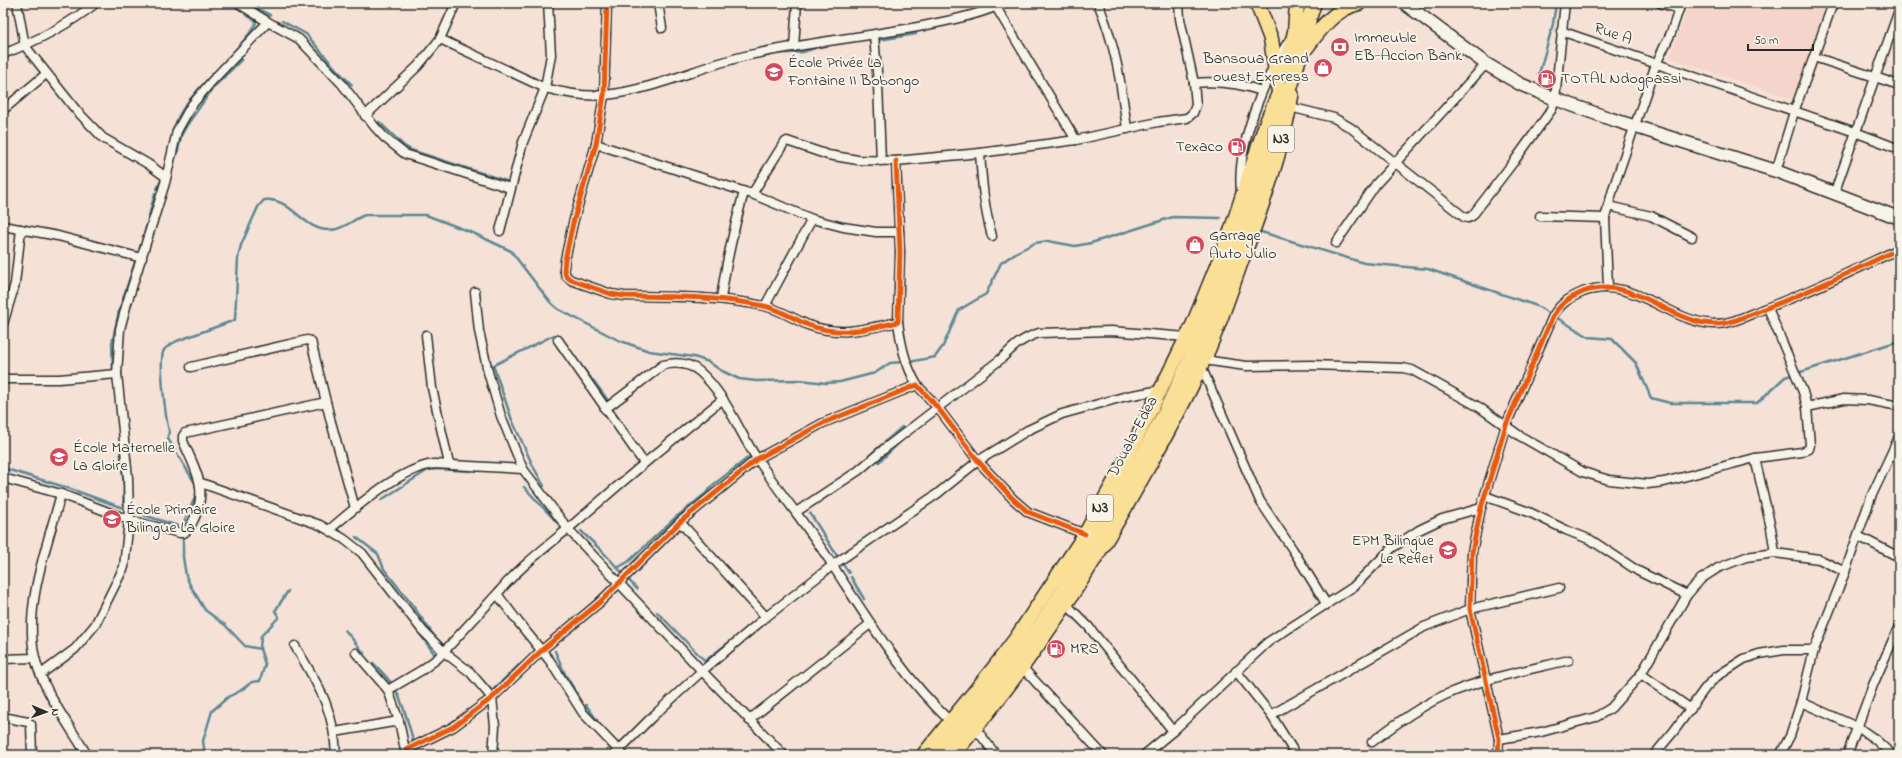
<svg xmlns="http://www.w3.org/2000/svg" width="1902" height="758" font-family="'Indie Flower',sans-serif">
<rect width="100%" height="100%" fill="#f6e1d7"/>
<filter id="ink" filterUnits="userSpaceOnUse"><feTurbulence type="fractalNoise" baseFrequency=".025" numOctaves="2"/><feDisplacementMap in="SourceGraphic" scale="8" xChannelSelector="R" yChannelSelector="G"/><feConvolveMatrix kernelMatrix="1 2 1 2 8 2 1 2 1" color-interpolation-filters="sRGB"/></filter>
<g filter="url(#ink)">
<path fill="#f5d4cb" d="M 1689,3 L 1826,3 L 1793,99 L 1670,58 Z"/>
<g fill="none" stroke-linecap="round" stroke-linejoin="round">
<g stroke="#5a8893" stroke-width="2.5">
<path d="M 247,3 L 270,15"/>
<path d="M 282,21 L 306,34 L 336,69 L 352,85"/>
<path d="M 879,40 L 916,34"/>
<path d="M 773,54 L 803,52 L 815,48"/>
<path d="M 1539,74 L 1553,24 L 1556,3"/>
<path d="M 379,122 L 403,145 L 411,150 L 509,182"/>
<path d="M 175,125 C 179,112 188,101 197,91 C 206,80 257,32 256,21 L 245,14"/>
<path d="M 170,148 L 173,131"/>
<path d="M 175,155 L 177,155 L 181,136 L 187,125 L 213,88 L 242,59"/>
<path d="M 157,189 L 163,176"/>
<path d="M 1258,231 L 1364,263 L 1428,269 L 1537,306 L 1589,337 L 1612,339 L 1636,363 L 1651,398 L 1670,403 L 1757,403 L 1785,377 L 1899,341"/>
<path d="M 140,250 L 155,193"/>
<path d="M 577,361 L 591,378"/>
<path d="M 909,362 L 935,357 L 943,346 L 959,310 L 986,294 L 1001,263 L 1017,252 L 1035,243 L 1048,241 L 1075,246 L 1091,243 L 1173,217 L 1220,218"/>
<path d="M 493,365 L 512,420 L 533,466"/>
<path d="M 488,368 L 554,335 L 557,335 L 559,339"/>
<path d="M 113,371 L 112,343 L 119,311 L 136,259"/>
<path d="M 593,380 L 610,403"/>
<path d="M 624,399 L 612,409 L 628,432"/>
<path d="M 872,456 L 870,455 L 902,427"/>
<path d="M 879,462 L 902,440"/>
<path d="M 3,468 L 68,488 L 123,508 L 124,488 L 120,443"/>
<path d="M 534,468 L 544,486"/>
<path d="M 524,487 L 577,544"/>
<path d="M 381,500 L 428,470 L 437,469 L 470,471"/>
<path d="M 131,511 L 178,526"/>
<path d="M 810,513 L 839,559"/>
<path d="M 581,531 L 603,552 L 637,589"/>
<path d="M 356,537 L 378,554 L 384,569 L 413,606 L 437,640"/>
<path d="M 842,563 L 849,573"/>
<path d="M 617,568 L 628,562 L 675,518 L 705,494 L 713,485 L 749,457"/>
<path d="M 851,577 L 864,599"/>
<path d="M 403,611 L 436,656"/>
<path d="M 584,611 L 601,595"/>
<path d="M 657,612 L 705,661 L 732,640"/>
<path d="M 345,630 L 364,653"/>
<path d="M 441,644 L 466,664"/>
<path d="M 260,649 L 245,646 L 225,625 L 205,610 L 190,585 L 186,576 L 183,557 L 183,531 L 184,522 L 197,493 L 195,483 L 168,439 L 169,431 C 166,420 158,359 164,350 C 167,346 173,343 177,341 L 235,320 L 238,258 L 241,245 L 258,207 L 264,200 C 291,196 303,232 331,230 C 345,229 353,219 365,215 L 426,215 L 473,233 L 511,251 L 550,302 L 558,309 L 618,340 L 649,351 L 694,357 L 709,362 L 720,370 L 739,379 L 757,381 L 800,380 L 826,383 L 840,382 L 875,373 L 890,363 L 904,362"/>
<path d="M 555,651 L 565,674 L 577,694"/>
<path d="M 373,663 C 380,670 388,678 394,687 C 404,703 408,724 414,743 L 416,742"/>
<path d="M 476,673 L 492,691 L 519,665"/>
<path d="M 586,705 L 597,720"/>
<path d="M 605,742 L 610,748"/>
<path d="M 415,752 L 415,755"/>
<path d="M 205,755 L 203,741 L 212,711 L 228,697 L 240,691 L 252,682 L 260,681 L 265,664 L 260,649 L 261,636 L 279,617 L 275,611 L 288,591"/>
</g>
<defs>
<g id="minor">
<path d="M 17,3 L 25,46 L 76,110 L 103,138 L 148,164 L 166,177"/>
<path d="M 238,3 L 268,22 L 299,39 L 342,84 L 374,126 L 385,138 L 405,154 L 510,188"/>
<path d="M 607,3 L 604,95 L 596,144 L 573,223 L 565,260 L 564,269 L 566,276 L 571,280 L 611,294 L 624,296 C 671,297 718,296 764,306 C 779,309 794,319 808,325 C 841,337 866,329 898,322 L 900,252 L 896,161"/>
<path d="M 658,3 L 662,28"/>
<path d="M 1098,3 C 1116,46 1121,83 1127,129"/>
<path d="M 1179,3 L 1180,19 L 1194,83"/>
<path d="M 1660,3 L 1679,9"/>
<path d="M 996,7 L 1076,140"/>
<path d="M 1561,31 L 1855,132 L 1899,149"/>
<path d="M 874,35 L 878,84 L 881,161"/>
<path d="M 440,39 L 545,88 C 564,93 586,97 605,95 C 654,90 698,67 745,56 C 803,43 864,37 923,26 C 951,20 979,15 1004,3"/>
<path d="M 794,47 L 797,3"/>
<path d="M 3,54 C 37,41 68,25 96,3"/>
<path d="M 1814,57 L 1899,85"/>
<path d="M 1290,107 L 1334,118 L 1351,128 L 1464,217 L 1468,218 L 1472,216 L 1515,160 L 1552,109 L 1555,99 L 1565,3"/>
<path d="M 3,110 L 46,74"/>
<path d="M 365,116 L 418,66 L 440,39 L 456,3"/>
<path d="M 596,144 L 752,194 L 812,219 L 843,227 L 876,232 L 899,232"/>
<path d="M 980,153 C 982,182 984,208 992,236"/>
<path d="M 1776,171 L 1794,112 L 1833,3"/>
<path d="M 1241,191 C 1236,147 1264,79 1288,42"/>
<path d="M 752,194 L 784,143 L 787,141 L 828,155 L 858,160 L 896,161 L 980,153 L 1076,140 L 1158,122 L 1187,118 L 1193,113 L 1196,105 L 1194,83 C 1217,81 1241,84 1262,91"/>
<path d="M 1834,194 L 1899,10"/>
<path d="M 1608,206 L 1651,216 L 1692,237"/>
<path d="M 1540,216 L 1605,218"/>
<path d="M 3,226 L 58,236 L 142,258"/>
<path d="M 500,231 L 523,142 L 545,88 L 551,55 L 548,3"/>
<path d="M 1336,243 L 1376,184 L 1486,64"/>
<path d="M 1608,287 L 1605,218 L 1614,186 L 1656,64 L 1671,33 L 1681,3"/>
<path d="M 475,292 L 479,331 L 488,372 L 501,416 L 523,469 L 568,529 L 702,671 L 784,755"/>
<path d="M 721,299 C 726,262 734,228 744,192"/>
<path d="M 765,306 L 812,219"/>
<path d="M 898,322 C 901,345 905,364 917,385"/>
<path d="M 3,324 L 15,284 L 21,229"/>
<path d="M 426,335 L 432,388 L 449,464"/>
<path d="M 558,340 L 644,463"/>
<path d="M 1204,360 L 1246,366 L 1311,365 L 1403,368 L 1412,370 L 1479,407 L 1520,436 L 1583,472 L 1609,480 L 1648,484 L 1664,482 L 1755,458 L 1802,452 L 1809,449 L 1810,445 L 1807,407 L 1803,392 L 1768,308"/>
<path d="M 1201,366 L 1260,501 L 1293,550 L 1327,605"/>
<path d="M 191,367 L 307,340 L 311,341 L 331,422 L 355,508"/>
<path d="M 3,379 L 59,379 L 117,374"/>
<path d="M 1807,407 L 1844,399 L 1868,400 L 1899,406"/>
<path d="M 605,409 L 663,365 C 676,362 690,363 700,372 C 727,396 738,431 758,460 C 782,496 810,529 833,566 C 869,621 902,676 951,722"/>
<path d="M 1755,458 L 1771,528 L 1775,553"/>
<path d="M 3,478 L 61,494 L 129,520 L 180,533 L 184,533 C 190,529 192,523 195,517 C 208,487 195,469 183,441 L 183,436 L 185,433 L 326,402"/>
<path d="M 201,483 L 320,525 L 344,539 L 362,553 L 423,631 L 444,652 L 470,672 L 492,698 L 495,726 L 493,755"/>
<path d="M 61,494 C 48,544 23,606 35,658 C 43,691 70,726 87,755"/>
<path d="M 1485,496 L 1529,512 L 1566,530 L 1591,540 L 1638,571 L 1687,595"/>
<path d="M 796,512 L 858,471 L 884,449 L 1001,359 C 1014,346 1021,339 1039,333 L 1111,331 L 1187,337"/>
<path d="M 680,522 L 766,617"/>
<path d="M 329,530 C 356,507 399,469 434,464 L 523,469"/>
<path d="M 1858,536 L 1899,557"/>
<path d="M 1067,605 L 1088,626 L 1173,731"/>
<path d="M 295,646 C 318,685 334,708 336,755"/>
<path d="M 356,653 L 388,690 L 399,721 L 406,755"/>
<path d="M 3,659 L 35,658"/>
<path d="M 1022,667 L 1103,755"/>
<path d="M 1236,671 L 1271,715 L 1296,755"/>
<path d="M 41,674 L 75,649 L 95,625 L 124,567 L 129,520 L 128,478 L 117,374 L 120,329 L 127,303 L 165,183 L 177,131 L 191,106 L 211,82 L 268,22"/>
<path d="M 1641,674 L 1691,709"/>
<path d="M 388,690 L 422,670 L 438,658 L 497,594"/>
<path d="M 1801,702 L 1859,728 L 1876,740 L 1892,755"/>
<path d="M 1271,715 L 1424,627 L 1470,609 L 1559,588"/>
<path d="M 3,717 L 28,722 L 31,724 L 32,755"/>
<path d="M 749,720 L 870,624"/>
<path d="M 976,729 L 996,755"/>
<path d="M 335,732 L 399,721"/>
<path d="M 1499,739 L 1541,732 L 1596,717 L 1611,708 L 1641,674 L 1687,595 L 1701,579 L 1718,568 L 1746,557 L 1775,553 L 1819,559 L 1845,572"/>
<path d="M 1372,742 C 1395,724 1419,707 1445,695 C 1484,678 1528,670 1569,660"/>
<path d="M 406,750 L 453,727 L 492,698 L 542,650 L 599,603 L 680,522 L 757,459 L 823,423 L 917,385 L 938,408 L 978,461 L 1013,499 L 1028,512 L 1085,534"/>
<path d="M 614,755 L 652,717 L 702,671 L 766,617 L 833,565 L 937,494 L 978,461 L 1028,430 L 1062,414 L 1127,396 L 1161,390"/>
<path d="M 623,755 L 583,713 L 550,661 L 519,623 L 497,594 C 520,566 549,545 576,522 C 624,480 673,439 723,399"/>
<path d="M 1144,755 L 1173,731 L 1268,642 L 1353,587 L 1392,548 L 1419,530 L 1442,519 L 1481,508"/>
<path d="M 1498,755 L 1499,739 L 1470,609 L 1472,552 L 1481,508 L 1506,425 L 1553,316 C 1561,303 1569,298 1583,292 C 1634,274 1668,323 1715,324 C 1731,324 1746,316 1761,310 C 1808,293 1854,270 1899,249"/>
<path d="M 1654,755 L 1674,731 L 1706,687 L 1716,677 L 1744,659 L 1759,654 L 1784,650 L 1814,650"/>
<path d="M 1780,755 L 1790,736 L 1801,702 L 1814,650 L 1845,572 L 1871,497 L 1899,437"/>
<path d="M 1847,755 L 1873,685 L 1899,626"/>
</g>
<path id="secondary" d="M 1404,3 L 1486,64 L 1520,84 L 1555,99 L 1611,119 L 1776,171 L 1899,218"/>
<g id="primary">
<path d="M 923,755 L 995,666 L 1016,638 L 1085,534 L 1125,462 L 1193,324 L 1230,233 L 1266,123 L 1279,92"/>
<path d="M 953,755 C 1025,671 1086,579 1140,482 C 1162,443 1185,403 1203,362 C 1218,330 1229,296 1241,263 C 1261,210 1283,150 1292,94"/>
</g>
<g id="trunk">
<path d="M 1257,3 L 1271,39 L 1279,92"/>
<path d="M 1303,52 C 1318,32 1333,9 1359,3"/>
<path d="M 1286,65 L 1295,32 L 1297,3"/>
<path d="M 938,755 C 974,711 1012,667 1044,620 C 1125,499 1190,376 1240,238 C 1254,199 1264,159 1276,120 C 1296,85 1301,41 1314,3"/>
</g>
</defs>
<use href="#minor" stroke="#2b2b2b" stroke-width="11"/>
<use href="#secondary" stroke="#2b2b2b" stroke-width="15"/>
<use href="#primary" stroke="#2b2b2b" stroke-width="16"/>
<use href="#trunk" stroke="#2b2b2b" stroke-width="17"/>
<use href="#minor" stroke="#f7f3e8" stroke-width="8"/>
<use href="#secondary" stroke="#f7f3e8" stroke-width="12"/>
<use href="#primary" stroke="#fadf96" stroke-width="13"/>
<use href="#trunk" stroke="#fadf96" stroke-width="14"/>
<defs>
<g id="cycleway">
<path d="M 607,3 L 604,95 L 596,144 L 573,223 L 565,260 L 564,269 L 566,276 L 571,280 L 611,294 L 624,296 C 671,297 718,296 764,306 C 779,309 794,319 808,325 C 841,337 866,329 898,322 L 900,252 L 896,161"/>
<path d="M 406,750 L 453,727 L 492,698 L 542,650 L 599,603 L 680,522 L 757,459 L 823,423 L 917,385 L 938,408 L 978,461 L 1013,499 L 1028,512 L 1085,534"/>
<path d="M 1498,755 L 1499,739 L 1470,609 L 1472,552 L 1481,508 L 1506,425 L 1553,316 C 1561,303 1569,298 1583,292 C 1634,274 1668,323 1715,324 C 1731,324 1746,316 1761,310 C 1808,293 1854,270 1899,249"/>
</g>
</defs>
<use href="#cycleway" stroke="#f7f3e8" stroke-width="8"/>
<use href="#cycleway" stroke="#e8590c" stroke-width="5"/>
</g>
</g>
<defs>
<symbol id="bank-disc" viewBox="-11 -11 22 22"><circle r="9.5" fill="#d1495b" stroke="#f7f3e8"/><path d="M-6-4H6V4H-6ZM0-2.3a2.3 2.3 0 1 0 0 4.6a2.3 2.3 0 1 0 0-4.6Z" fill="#fff"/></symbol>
<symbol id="shop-disc" viewBox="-11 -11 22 22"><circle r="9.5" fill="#d1495b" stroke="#f7f3e8"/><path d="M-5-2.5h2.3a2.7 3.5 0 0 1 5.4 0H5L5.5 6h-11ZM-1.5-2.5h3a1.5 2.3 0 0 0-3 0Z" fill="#fff"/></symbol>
<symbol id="school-disc" viewBox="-11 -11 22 22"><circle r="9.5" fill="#d1495b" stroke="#f7f3e8"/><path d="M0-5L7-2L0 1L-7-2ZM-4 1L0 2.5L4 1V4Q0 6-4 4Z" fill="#fff"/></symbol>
<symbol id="fuel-disc" viewBox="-11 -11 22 22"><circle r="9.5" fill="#d1495b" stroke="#f7f3e8"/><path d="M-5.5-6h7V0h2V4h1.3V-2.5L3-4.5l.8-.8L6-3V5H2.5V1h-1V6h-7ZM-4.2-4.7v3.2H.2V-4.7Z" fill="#fff"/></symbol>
</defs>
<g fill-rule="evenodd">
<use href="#bank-disc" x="1329" y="36" width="22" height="22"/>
<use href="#shop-disc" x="1312" y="57" width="22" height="22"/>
<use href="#school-disc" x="763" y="61" width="22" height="22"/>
<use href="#fuel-disc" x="1536" y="68" width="22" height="22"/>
<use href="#fuel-disc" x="1226" y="136" width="22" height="22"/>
<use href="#shop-disc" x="1184" y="234" width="22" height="22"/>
<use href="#school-disc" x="48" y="446" width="22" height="22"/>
<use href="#school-disc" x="101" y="508" width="22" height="22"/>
<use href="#school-disc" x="1437" y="539" width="22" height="22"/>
<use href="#fuel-disc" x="1045" y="638" width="22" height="22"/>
</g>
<g text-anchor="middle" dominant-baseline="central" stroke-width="4" stroke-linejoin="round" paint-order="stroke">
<g fill="#f7f3e8" stroke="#686764" stroke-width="1">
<rect x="1268" y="126" width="26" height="26" rx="3"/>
<rect x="1087" y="495" width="26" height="26" rx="3"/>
</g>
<g font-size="15" font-weight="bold" fill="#2b2b2b">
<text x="1281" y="139">N3</text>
<text x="1100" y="508">N3</text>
</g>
<g font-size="16" fill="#2b2b2b" stroke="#f7f3e8">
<text transform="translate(1613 34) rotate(19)">Rue A</text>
<text transform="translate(1133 437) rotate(-62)">Douala-Edea</text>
</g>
<g font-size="16" fill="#2b2b2b" stroke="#f7f3e8" text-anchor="start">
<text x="1354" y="38">Immeuble<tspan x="1354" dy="18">EB-Accion Bank</tspan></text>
<text x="1309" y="59" text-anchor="end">Bansoua Grand<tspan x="1309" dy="18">ouest Express</tspan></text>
<text x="788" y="63">École Privée La<tspan x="788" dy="18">Fontaine II Bobongo</tspan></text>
<text x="1561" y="79">TOTAL Ndogpassi</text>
<text x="1223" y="147" text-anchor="end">Texaco</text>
<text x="1209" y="236">Garrage<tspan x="1209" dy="18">Auto Julio</tspan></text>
<text x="73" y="448">École Maternelle<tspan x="73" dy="18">La Gloire</tspan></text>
<text x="126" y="510">École Primaire<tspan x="126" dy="18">Bilingue La Gloire</tspan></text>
<text x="1434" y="541" text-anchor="end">EPM Bilingue<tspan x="1434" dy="18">Le Reflet</tspan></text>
<text x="1070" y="649">MRS</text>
</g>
</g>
<rect width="1902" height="758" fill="none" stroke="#f7f3e8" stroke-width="16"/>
<rect x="8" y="8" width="1886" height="742" fill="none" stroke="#2b2b2b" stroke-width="1.5" filter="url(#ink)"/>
<g transform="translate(46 712) rotate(92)" stroke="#f7f3e8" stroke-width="3" paint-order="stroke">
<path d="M0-3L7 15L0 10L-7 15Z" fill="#2b2b2b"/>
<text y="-6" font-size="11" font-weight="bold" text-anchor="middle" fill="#2b2b2b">N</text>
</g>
<path d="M1748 44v6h65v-6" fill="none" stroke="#2b2b2b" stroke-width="2"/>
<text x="1754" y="44" font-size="12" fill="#2b2b2b" stroke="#f7f3e8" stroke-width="3" paint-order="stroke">50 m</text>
</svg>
